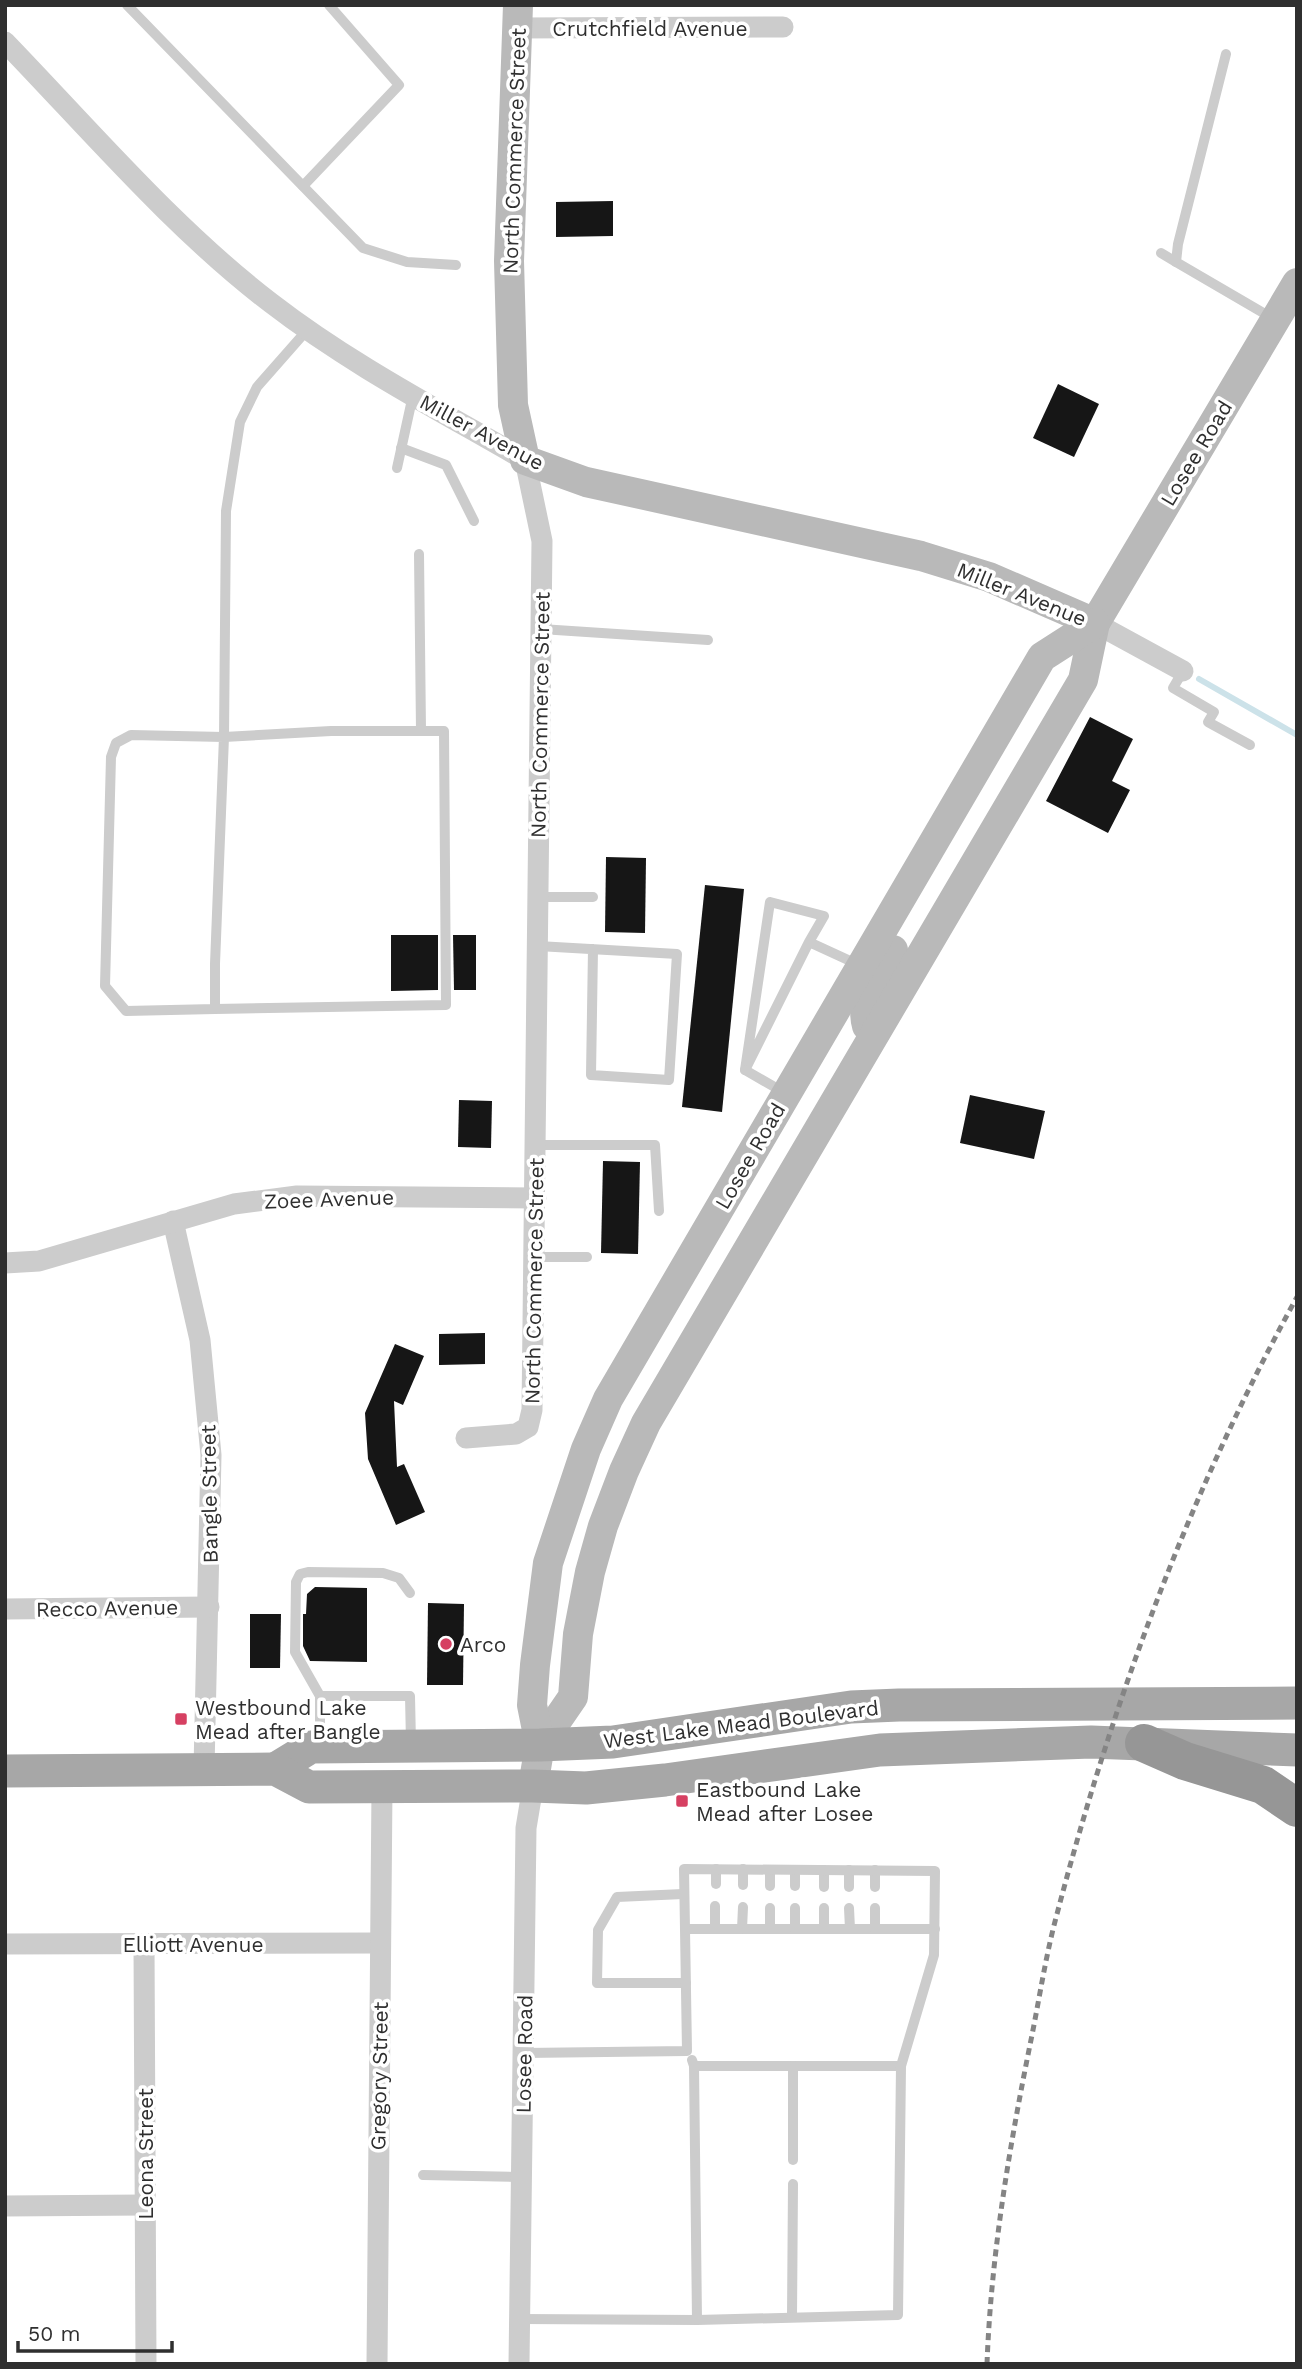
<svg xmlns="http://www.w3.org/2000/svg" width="1302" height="2369" font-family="'Work Sans',sans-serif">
<rect width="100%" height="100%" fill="#fff"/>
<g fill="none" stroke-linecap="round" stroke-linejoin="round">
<path stroke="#cce2e9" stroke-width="6" d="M 1199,679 L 1297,735"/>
</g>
<g fill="#161616">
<path d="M 613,201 L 613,236 L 556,237 L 556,202 Z"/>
<path d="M 1058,384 L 1099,404 L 1074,457 L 1033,438 Z"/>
<path d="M 1090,717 L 1133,739 L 1112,781 L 1130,790 L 1108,833 L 1046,801 Z"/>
<path d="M 606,857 L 646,858 L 645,933 L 605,932 Z"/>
<path d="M 705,885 L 744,889 L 722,1112 L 682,1107 Z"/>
<path d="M 391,935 L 438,935 L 438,990 L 391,991 Z"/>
<path d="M 453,935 L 476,935 L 476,990 L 454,990 Z"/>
<path d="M 970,1095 L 1045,1111 L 1034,1159 L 960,1143 Z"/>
<path d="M 459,1100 L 492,1101 L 491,1148 L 458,1147 Z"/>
<path d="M 603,1161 L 640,1162 L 638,1254 L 601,1253 Z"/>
<path d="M 485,1333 L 485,1364 L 439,1365 L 439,1334 Z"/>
<path d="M 395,1344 L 424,1356 L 403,1405 L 394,1401 L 397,1467 L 404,1464 L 425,1512 L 396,1525 L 368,1459 L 365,1413 Z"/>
<path d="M 315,1587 L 367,1588 L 367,1662 L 310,1661 L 303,1646 L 303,1614 L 306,1614 L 307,1594 Z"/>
<path d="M 428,1603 L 464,1604 L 463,1685 L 427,1685 Z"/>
<path d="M 250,1614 L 281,1614 L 280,1668 L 250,1668 Z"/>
</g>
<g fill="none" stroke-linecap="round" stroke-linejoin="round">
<g stroke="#ccc" stroke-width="10">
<path d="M 127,5 L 363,248 L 407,262 L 456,265"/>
<path d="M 1226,54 L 1178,244 L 1176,262 L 1272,318"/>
<path d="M 303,186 L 399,85 L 329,5"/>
<path d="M 1161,253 L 1176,262"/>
<path d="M 401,448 L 446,465 L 474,521"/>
<path d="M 397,468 L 413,395"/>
<path d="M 419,554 L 421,731"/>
<path d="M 541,629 L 708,640"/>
<path d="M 1183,671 L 1173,688 L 1214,712 L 1208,722 L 1250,745"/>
<path d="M 539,897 L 593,897"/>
<path d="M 809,942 L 745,1070 L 770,902 L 824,916 L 809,942 L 859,965"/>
<path d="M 538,946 L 677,954 L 669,1080 L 591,1075 L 593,949"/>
<path d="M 215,1009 L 126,1011 L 105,986 L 111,757 L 116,743 L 131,735 L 224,737 L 331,731 L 444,731 L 446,1005 L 215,1009 L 215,964 L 224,737 L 226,511 L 240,422 L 257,387 L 308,329"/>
<path d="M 745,1070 L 785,1093"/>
<path d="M 537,1145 L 655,1145 L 659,1211"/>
<path d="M 535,1257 L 587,1257"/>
<path d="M 320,1696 L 295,1652 L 296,1582 L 300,1574 L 308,1572 L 383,1573 L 399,1578 L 410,1593"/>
<path d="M 313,1741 L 320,1723 L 320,1696 L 410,1696 L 411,1743"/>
<path d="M 824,1870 L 824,1887"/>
<path d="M 849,1870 L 849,1887"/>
<path d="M 716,1884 L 716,1869"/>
<path d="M 743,1885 L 743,1869"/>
<path d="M 770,1886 L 770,1870"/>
<path d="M 795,1886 L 795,1870"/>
<path d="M 875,1887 L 875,1870"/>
<path d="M 683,1894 L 617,1897 L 598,1930 L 597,1983 L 686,1983"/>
<path d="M 824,1908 L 824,1929"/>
<path d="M 849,1908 L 850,1929"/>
<path d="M 715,1928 L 715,1906"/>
<path d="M 685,1929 L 935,1929"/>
<path d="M 742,1929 L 743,1907"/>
<path d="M 770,1929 L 770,1908"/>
<path d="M 795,1929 L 795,1908"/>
<path d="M 875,1929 L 875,1908"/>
<path d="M 524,2053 L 687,2051 L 684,1869 L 935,1871 L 934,1955 L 901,2066 L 694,2066"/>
<path d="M 692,2060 L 694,2066 L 697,2320"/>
<path d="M 793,2160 L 793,2066"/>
<path d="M 423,2175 L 522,2177"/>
<path d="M 792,2317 L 793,2184"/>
<path d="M 520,2319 L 697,2320 L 898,2315 L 901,2066"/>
</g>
<g stroke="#ccc" stroke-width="21">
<path d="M 518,28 L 783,27"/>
<path d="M 5,42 C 90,130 175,230 271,303 C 350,364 439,410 525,460 L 542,541 L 532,1410 L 528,1427 L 516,1434 L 466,1438"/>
<path d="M 1095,623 L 1183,671"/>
<path d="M 173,1221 L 200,1340 L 211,1455 L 204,1769"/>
<path d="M 5,1263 L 39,1261 L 234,1204 L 297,1196 L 536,1198"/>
<path d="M 5,1609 L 209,1607"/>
<path d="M 5,1944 L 380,1943"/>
<path d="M 144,1944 L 146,2364"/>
<path d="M 5,2206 L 145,2205"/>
<path d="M 377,2364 L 382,1788"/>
<path d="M 519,2364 L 526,1828 L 533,1786"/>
</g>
<g stroke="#b9b9b9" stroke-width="30">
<path d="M 518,5 L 509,261 L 513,405 L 525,460 L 586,482 L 921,556 L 989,577 L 1095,623"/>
<path d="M 876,1031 L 867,1026 C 859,999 880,974 893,950"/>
<path d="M 540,1745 L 573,1697 L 578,1634 L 590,1572 L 603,1526 L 624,1471 L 646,1423 L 1083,680 L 1095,623 L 1297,283"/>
<path d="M 533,1786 L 540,1745 L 532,1705 L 535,1665 L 548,1563 L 586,1449 L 608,1399 L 1042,657 L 1095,623"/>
</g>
<g stroke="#a7a7a7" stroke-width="33">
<path d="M 275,1769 L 311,1747 L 540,1745 L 613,1742 L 851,1707 L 899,1705 L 1297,1703"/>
<path d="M 5,1771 L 275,1769 L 309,1787 L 533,1786 L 586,1788 L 665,1780 L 880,1750 L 1091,1742 L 1297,1750"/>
</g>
<path stroke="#969696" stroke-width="38" d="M 1144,1743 L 1185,1761 L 1263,1785 L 1297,1808"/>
<path stroke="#848484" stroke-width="5" stroke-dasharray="7 5" stroke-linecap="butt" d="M 987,2364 C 991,2254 1010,2143 1032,2035 C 1040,1995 1046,1954 1057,1914 C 1113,1700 1190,1491 1297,1297"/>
</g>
<g fill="#d64062" stroke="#fff" stroke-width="2.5">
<circle cx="446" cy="1644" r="7"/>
<rect x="174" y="1712" width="14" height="14" rx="3.5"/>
<rect x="675" y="1794" width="14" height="14" rx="3.5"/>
</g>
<g text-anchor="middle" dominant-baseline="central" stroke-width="7" stroke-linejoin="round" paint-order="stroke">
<g font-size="21" fill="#2f2f2f" stroke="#fff">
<text x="650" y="28">Crutchfield Avenue</text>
<text transform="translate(514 151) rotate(-88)">North Commerce Street</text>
<text transform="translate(482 432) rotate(28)">Miller Avenue</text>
<text transform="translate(1196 453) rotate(-59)">Losee Road</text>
<text transform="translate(1022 594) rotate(22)">Miller Avenue</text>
<text transform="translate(540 715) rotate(-89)">North Commerce Street</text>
<text transform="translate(750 1156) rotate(-60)">Losee Road</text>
<text transform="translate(329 1199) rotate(-2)">Zoee Avenue</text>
<text transform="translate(534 1281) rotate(-89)">North Commerce Street</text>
<text transform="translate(209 1494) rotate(-91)">Bangle Street</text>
<text transform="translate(107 1608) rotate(-1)">Recco Avenue</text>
<text transform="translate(741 1724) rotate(-7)">West Lake Mead Boulevard</text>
<text x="193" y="1944">Elliott Avenue</text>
<text transform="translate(524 2054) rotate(-89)">Losee Road</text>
<text transform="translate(379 2076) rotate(-89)">Gregory Street</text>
<text transform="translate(145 2154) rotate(-90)">Leona Street</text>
</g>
<g font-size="21" fill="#2f2f2f" stroke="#fff" text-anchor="start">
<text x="460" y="1644">Arco</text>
<text x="195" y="1707">Westbound Lake<tspan x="195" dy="24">Mead after Bangle</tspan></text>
<text x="696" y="1789">Eastbound Lake<tspan x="696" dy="24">Mead after Losee</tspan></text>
</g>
</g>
<rect width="1302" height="2369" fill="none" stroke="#2f2f2f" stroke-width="14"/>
<path d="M18 2341v10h154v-10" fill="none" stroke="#2f2f2f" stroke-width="3.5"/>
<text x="28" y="2341" font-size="21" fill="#2f2f2f" stroke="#ffffff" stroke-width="5" paint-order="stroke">50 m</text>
</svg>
